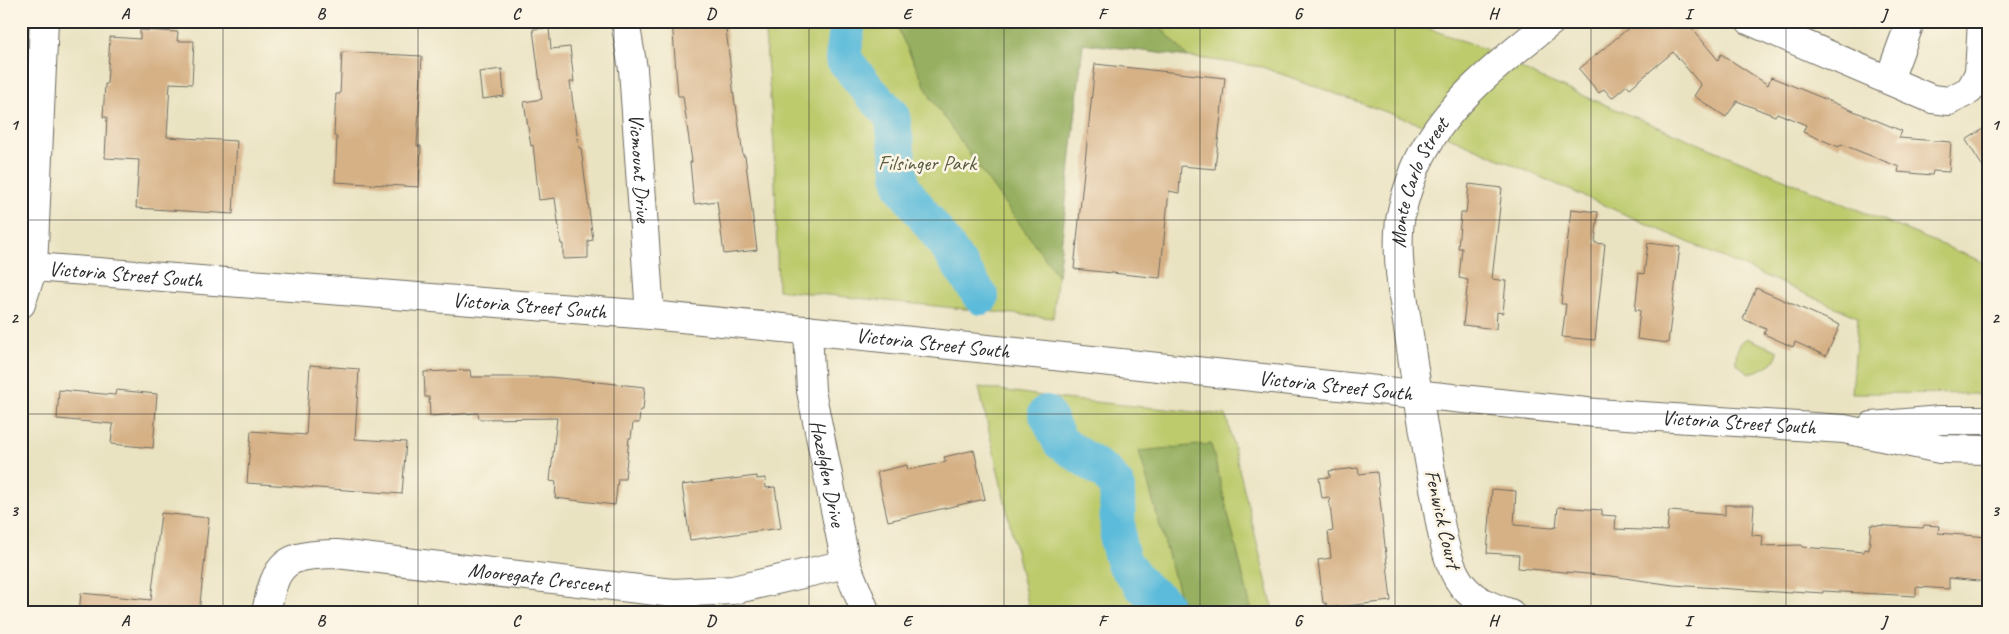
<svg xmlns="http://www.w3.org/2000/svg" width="2009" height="634" font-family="Caveat,sans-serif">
<rect width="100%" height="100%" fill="#fcf5e5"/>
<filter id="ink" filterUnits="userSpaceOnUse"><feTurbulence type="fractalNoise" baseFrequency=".02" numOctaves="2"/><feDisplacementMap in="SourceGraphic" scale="10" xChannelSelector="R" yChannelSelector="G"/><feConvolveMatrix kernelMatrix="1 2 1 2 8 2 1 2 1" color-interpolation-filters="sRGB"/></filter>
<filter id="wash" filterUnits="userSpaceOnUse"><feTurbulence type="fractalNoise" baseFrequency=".0096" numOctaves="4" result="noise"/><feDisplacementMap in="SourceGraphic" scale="20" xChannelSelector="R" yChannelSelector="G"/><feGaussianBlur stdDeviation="1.12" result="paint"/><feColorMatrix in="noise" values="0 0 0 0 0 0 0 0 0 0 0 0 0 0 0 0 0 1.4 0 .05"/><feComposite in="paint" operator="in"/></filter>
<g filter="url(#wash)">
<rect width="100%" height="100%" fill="#eae3c2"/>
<g fill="#bdcb6d" stroke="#747b4c">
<path d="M 764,21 L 1408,21 L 1485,49 L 1536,76 L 1988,264 L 1988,394 L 1852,393 L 1858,317 L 1422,125 L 1262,67 L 1083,42 L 1053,318 L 778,290 L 774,145 Z"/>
<path d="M 1747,338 L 1778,351 C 1776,366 1761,369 1749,374 L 1736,363 C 1736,352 1737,344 1747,338 Z"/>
<path d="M 979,387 L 1064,399 L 1226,415 L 1274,613 L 1252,613 L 1210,444 L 1180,597 L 1188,613 L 1030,613 Z"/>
</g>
<g fill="#96af60" stroke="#606d46">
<path d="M 894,21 L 1155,21 L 1188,57 L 1083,43 L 1058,276 L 994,189 L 932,100 Z"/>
<path d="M 1211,444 L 1252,613 L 1188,613 L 1180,597 L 1139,451 Z"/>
</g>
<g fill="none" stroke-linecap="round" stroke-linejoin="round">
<g stroke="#5cbbda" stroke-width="36">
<path d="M 848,21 L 843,58 L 870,92 L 892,115 L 902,187 L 941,238 L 981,297"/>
<path d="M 1046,413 L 1060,442 L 1106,473 L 1117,486 L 1118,543 L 1123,561 L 1142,586 L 1164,603 L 1166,613"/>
</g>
</g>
<g id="blocks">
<g fill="#d6b186">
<path d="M 672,21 L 725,21 L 735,105 L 736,105 L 743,156 L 745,156 L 757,250 L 724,254 L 717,201 L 694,204 L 690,162 L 692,162 L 683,96 L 678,96 Z"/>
<path d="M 1637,21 L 1686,21 L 1718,60 L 1721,54 L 1768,85 L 1771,77 L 1825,99 L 1902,131 L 1899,138 L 1951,142 L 1949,172 L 1933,171 L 1932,175 L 1898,172 L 1899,167 L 1841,144 L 1839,147 L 1803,132 L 1806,125 L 1777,113 L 1775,116 L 1737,101 L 1726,117 L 1694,96 L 1701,85 L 1673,52 L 1630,88 L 1627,85 L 1612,98 L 1604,89 L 1599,93 L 1579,69 Z"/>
<path d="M 549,28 L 551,49 L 570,47 L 574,82 L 570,82 L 579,148 L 581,148 L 593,240 L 588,241 L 588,258 L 563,259 L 563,244 L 561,244 L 555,198 L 539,200 L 533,145 L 531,146 L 524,102 L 542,99 L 533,29 Z"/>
<path d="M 140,30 L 178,32 L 177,41 L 194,41 L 192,84 L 170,83 L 167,137 L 237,141 L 233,214 L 136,208 L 139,160 L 105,158 L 107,117 L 103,117 L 105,84 L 107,84 L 110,37 L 140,39 Z"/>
<path d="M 342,52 L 422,56 L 417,146 L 421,146 L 419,187 L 335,182 L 337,137 L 334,136 L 335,111 L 336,94 L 340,94 Z"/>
<path d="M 1095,64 L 1225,78 L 1215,169 L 1181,166 L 1179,193 L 1169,191 L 1160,278 L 1074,269 Z"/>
<path d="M 502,69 L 504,96 L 482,99 L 479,72 Z"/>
<path d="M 1988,126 L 1988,175 L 1966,140 Z"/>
<path d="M 1469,184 L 1502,188 L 1492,279 L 1506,281 L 1503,313 L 1497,312 L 1496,329 L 1463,325 L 1468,280 L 1459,278 L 1462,248 L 1458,248 L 1461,213 L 1466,213 Z"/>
<path d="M 1571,209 L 1598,212 L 1595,243 L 1605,244 L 1595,340 L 1562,337 L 1566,304 L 1561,304 Z"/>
<path d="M 1648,243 L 1680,247 L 1668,343 L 1637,339 L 1640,310 L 1635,310 L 1639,273 L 1644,274 Z"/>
<path d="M 1756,288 L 1840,325 L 1826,356 L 1795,342 L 1793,347 L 1764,334 L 1766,329 L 1743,319 Z"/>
<path d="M 310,365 L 359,369 L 355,439 L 406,442 L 402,494 L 247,483 L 251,431 L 306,435 Z"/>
<path d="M 470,370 L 471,377 L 550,377 L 645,387 L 643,410 L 640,410 L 639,423 L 633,423 L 631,438 L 629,438 L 625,479 L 618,479 L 615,505 L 555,498 L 556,482 L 550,481 L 557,418 L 479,419 L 478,413 L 430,416 L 429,397 L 425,397 L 424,372 Z"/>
<path d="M 59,390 L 115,395 L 116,390 L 157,394 L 153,448 L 111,444 L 113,424 L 57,419 Z"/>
<path d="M 974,450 L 985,499 L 888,521 L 877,472 L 907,465 L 908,470 L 946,462 L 944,457 Z"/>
<path d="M 1358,468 L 1359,474 L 1377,472 L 1391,601 L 1327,608 L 1326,603 L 1323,603 L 1318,560 L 1331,558 L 1328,532 L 1333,531 L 1329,497 L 1322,498 L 1319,478 L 1330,477 L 1329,471 Z"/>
<path d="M 757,476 L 757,479 L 765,478 L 766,488 L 775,487 L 781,528 L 690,540 L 682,485 Z"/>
<path d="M 1492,489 L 1516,491 L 1514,525 L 1552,528 L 1556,527 L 1558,507 L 1602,510 L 1602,515 L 1616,516 L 1615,529 L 1667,531 L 1669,511 L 1725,515 L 1725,505 L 1754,505 L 1752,535 L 1763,536 L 1762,546 L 1802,545 L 1802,547 L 1864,552 L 1864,549 L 1869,550 L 1871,525 L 1923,528 L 1924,525 L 1939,526 L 1938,533 L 1988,537 L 1988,582 L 1949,578 L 1949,589 L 1916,587 L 1916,596 L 1823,591 L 1823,593 L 1792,591 L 1792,593 L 1673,585 L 1611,576 L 1518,568 L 1519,555 L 1487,553 Z"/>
<path d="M 161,513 L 209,518 L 199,613 L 79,613 L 81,593 L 151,600 Z"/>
</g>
</g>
</g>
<g filter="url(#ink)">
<use href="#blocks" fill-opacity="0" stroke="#6e6b60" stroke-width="1"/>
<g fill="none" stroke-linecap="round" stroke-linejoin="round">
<defs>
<g id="minor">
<path id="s1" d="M 625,21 L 633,69 L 650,315"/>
<path d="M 1750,21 L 1932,99 L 1949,101 L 1970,90 L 1979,73 L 1982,21"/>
<path d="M 1889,80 L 1908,28 L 1909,21"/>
<path id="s2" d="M 808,330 L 811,391 L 846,564 L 866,613"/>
<path id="s3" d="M 266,613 C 276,561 285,555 337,554 L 673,593 L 733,590 L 846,564"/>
<path id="s4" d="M 1510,613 C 1489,606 1470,599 1458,579 C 1442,553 1438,507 1432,477 C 1423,428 1415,378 1408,328 C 1403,296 1397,264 1399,231 C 1400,210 1408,188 1415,169 C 1441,106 1501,62 1552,21"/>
</g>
<g id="major">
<path id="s5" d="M 21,266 L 650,315 L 845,334 L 1596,413 L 1844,429 L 1940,449 L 1988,450"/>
<path d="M 21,304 L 33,268 L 44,21"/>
<path d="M 1872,426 L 1940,420 L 1988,420"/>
</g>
</defs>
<use href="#minor" stroke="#6e6b60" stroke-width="30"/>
<use href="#major" stroke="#6e6b60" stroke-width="30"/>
<use href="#minor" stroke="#fff" stroke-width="28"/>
<use href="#major" stroke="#fff" stroke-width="28"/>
</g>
</g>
<path fill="none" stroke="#2b2b2b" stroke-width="1" stroke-opacity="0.55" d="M 223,21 L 223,613M 418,21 L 418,613M 614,21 L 614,613M 809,21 L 809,613M 1004,21 L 1004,613M 1200,21 L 1200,613M 1395,21 L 1395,613M 1591,21 L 1591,613M 1786,21 L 1786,613M 21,220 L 1988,220M 21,414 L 1988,414"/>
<g text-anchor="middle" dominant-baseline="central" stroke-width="5" stroke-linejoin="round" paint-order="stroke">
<g font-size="21" fill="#575b3f" stroke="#fcf5e5">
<text x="927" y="163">Filsinger Park</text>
</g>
<g font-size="21" fill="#2b2b2b" stroke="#fcf5e5">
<text stroke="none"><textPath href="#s1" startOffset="148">Vicmount Drive</textPath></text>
<text stroke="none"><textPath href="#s4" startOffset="470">Monte Carlo Street</textPath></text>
<text stroke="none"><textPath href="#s5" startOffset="105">Victoria Street South</textPath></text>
<text stroke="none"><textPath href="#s5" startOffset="510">Victoria Street South</textPath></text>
<text stroke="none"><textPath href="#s5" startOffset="915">Victoria Street South</textPath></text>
<text stroke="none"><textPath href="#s5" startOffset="1320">Victoria Street South</textPath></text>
<text stroke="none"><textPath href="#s5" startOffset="1725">Victoria Street South</textPath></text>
<text stroke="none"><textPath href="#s2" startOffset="145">Hazelglen Drive</textPath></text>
<text transform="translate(1443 519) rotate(77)">Fenwick Court</text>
<text stroke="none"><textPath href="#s3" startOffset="310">Mooregate Crescent</textPath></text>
</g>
</g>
<rect width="2009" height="634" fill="none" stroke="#fcf5e5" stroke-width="55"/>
<rect x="28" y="28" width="1954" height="578" fill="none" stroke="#2b2b2b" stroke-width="2"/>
<g font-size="16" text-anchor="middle" font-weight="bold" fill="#2b2b2b">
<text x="125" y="19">A</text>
<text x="321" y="19">B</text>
<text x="516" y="19">C</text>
<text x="711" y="19">D</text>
<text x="907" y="19">E</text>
<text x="1102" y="19">F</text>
<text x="1298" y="19">G</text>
<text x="1493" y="19">H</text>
<text x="1688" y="19">I</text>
<text x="1884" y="19">J</text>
<text x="14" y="130">1</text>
<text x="1995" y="130">1</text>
<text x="14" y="323">2</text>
<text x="1995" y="323">2</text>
<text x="14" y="516">3</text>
<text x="1995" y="516">3</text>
<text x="125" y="626">A</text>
<text x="321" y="626">B</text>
<text x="516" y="626">C</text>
<text x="711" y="626">D</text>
<text x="907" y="626">E</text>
<text x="1102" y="626">F</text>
<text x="1298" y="626">G</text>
<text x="1493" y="626">H</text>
<text x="1688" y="626">I</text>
<text x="1884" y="626">J</text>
</g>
</svg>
